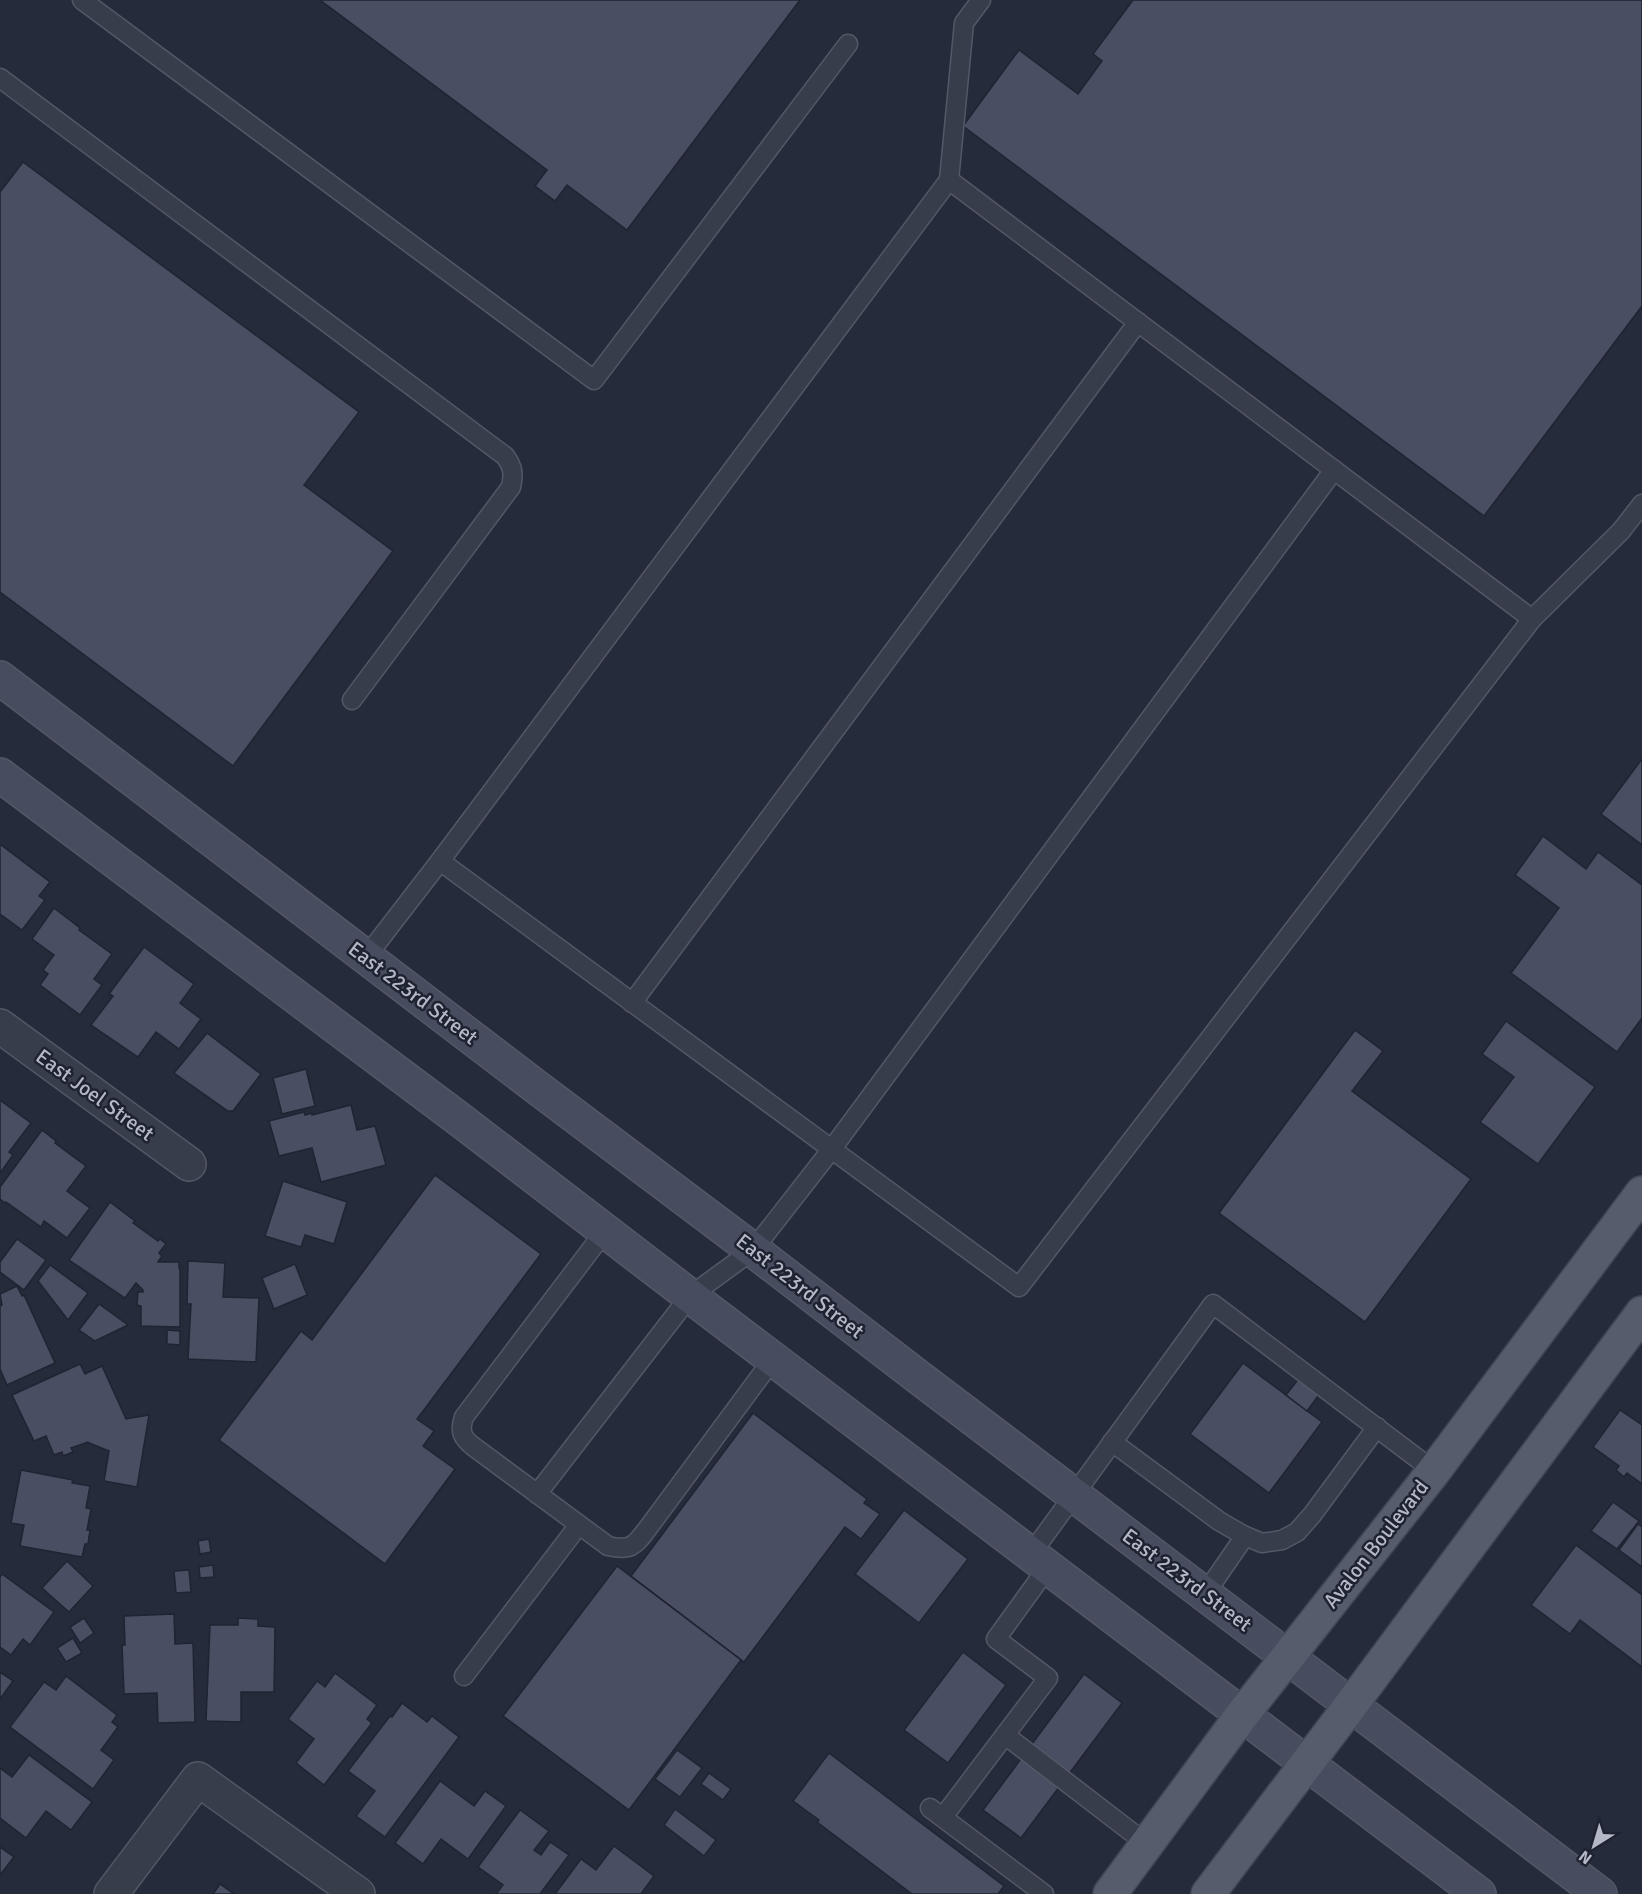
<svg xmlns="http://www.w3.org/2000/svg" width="1642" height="1894" font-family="Signika,sans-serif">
<rect width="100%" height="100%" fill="#252b3b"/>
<g fill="#494e62" stroke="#1f2432" stroke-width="1.5">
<path d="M 320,0 L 800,0 L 627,230 L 567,185 L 555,201 L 535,186 L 547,170 Z"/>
<path d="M 1133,0 L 1642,0 L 1642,306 L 1484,516 L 963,126 L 1019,50 L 1078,94 L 1102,61 L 1093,54 Z"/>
<path d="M 23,162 L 359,412 L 304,485 L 393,551 L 233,766 L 0,592 L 0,192 Z"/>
<path d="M 1642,759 L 1642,845 L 1601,814 Z"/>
<path d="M 1543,836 L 1586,869 L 1598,852 L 1642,885 L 1642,1018 L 1617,1052 L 1511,973 L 1559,908 L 1515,875 Z"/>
<path d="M 0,844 L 50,882 L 39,896 L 45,900 L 22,930 L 0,914 Z"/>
<path d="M 54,908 L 80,928 L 79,930 L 112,954 L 94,979 L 102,985 L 80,1015 L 40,985 L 48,974 L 43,970 L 54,955 L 32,939 Z"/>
<path d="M 144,947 L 194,984 L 180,1003 L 201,1019 L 179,1049 L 156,1032 L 138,1057 L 91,1025 L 113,996 L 109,994 Z"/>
<path d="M 1506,1021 L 1595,1087 L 1538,1164 L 1480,1122 L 1514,1077 L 1482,1054 Z"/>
<path d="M 1355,1030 L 1383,1051 L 1352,1091 L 1471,1179 L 1365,1322 L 1219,1213 Z"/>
<path d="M 207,1033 L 261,1074 L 233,1111 L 228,1111 L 174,1073 Z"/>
<path d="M 306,1069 L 315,1106 L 282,1114 L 273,1078 Z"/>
<path d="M 0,1100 L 31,1123 L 9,1152 L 13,1155 L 0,1173 Z"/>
<path d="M 351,1105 L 357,1130 L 375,1126 L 386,1165 L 321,1182 L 312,1148 L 279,1156 L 269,1121 L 304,1112 L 305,1115 L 312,1113 L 312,1115 Z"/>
<path d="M 42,1130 L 56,1141 L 55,1143 L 86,1166 L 67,1191 L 90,1208 L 67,1238 L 44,1221 L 41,1227 L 6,1202 L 5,1203 L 0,1199 L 0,1187 Z"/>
<path d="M 435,1175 L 541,1254 L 417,1419 L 434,1431 L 423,1446 L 455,1469 L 385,1564 L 219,1440 L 301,1331 L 312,1340 Z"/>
<path d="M 283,1181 L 347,1202 L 334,1244 L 305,1235 L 301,1247 L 265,1236 Z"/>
<path d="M 110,1202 L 135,1221 L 133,1223 L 158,1241 L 160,1239 L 166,1244 L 159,1253 L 162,1256 L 158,1262 L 179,1262 L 179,1268 L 180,1269 L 180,1327 L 141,1326 L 141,1306 L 137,1305 L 138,1292 L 143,1292 L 143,1290 L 136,1283 L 125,1298 L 69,1260 Z"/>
<path d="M 17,1239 L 46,1260 L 24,1290 L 0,1272 L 0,1262 Z"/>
<path d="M 188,1261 L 225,1263 L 223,1297 L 259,1298 L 256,1362 L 188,1359 L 191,1304 L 187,1304 Z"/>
<path d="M 295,1264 L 307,1295 L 274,1309 L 262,1278 Z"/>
<path d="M 50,1265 L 88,1293 L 68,1320 L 38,1281 Z"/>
<path d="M 17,1286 L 22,1296 L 24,1295 L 55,1363 L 7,1385 L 0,1369 L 0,1306 L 2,1305 L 0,1294 Z"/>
<path d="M 99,1304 L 128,1325 L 95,1341 L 79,1330 Z"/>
<path d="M 167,1330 L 180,1331 L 180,1345 L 167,1344 Z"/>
<path d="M 1243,1363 L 1322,1422 L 1269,1493 L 1190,1434 Z"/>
<path d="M 80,1364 L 85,1374 L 102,1366 L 126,1419 L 149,1415 L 137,1487 L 104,1481 L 109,1451 L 89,1443 L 88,1442 L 71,1448 L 73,1452 L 63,1456 L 62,1452 L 54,1455 L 46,1436 L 34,1441 L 12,1395 Z"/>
<path d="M 1300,1377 L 1321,1392 L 1307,1411 L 1286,1395 Z"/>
<path d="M 1620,1410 L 1642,1425 L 1642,1484 L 1627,1473 L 1624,1477 L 1616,1470 L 1619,1466 L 1593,1447 Z"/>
<path d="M 753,1413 L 867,1499 L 864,1503 L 880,1514 L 861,1539 L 845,1527 L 744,1662 L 631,1576 Z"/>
<path d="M 21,1470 L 73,1480 L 72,1483 L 90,1486 L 86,1508 L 91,1509 L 87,1530 L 90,1530 L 88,1544 L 85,1544 L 82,1557 L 20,1546 L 24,1525 L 11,1523 Z"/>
<path d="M 1613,1502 L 1639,1521 L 1617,1549 L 1591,1531 Z"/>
<path d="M 904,1510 L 968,1559 L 919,1623 L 855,1574 Z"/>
<path d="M 1638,1524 L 1642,1527 L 1642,1567 L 1619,1550 Z"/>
<path d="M 209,1539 L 211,1552 L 200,1554 L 198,1541 Z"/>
<path d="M 1576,1545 L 1642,1595 L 1642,1667 L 1580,1620 L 1570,1634 L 1531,1605 Z"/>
<path d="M 67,1561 L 93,1586 L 69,1612 L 42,1588 Z"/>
<path d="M 213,1565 L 214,1577 L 200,1578 L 199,1567 Z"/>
<path d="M 617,1566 L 741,1660 L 629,1810 L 503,1716 Z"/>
<path d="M 189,1570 L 191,1592 L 176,1593 L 174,1571 Z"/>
<path d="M 2,1574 L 54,1612 L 30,1645 L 23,1639 L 11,1655 L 0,1647 L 0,1577 Z"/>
<path d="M 174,1614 L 175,1644 L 193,1643 L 195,1722 L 158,1723 L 157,1693 L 124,1694 L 122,1645 L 125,1645 L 124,1616 Z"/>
<path d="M 84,1618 L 94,1633 L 80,1643 L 70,1627 Z"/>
<path d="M 238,1618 L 258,1619 L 258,1626 L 275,1627 L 274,1692 L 241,1692 L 241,1722 L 206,1721 L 210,1625 L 238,1625 Z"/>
<path d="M 73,1638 L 82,1653 L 66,1662 L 57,1648 Z"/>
<path d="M 963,1652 L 1006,1685 L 948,1763 L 904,1730 Z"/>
<path d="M 0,1672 L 13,1681 L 0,1699 Z"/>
<path d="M 335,1673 L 377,1705 L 367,1719 L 372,1723 L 324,1785 L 296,1763 L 314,1739 L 288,1719 L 317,1681 L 325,1687 Z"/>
<path d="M 1084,1674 L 1122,1703 L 1021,1838 L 983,1810 Z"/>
<path d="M 66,1676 L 117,1715 L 112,1722 L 118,1727 L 101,1750 L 114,1760 L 93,1789 L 10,1727 L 44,1682 L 56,1690 Z"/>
<path d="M 402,1703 L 427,1722 L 432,1716 L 459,1737 L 385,1837 L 356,1816 L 375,1791 L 348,1771 L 390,1716 L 392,1717 Z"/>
<path d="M 677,1750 L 702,1768 L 680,1797 L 655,1779 Z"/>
<path d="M 829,1753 L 1004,1886 L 998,1894 L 912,1894 L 817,1822 L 819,1820 L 793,1801 Z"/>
<path d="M 29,1755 L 92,1802 L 71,1830 L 46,1811 L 26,1838 L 0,1818 L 0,1768 L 12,1777 Z"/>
<path d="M 709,1773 L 731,1789 L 723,1800 L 701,1784 Z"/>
<path d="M 440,1781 L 474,1806 L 485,1791 L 506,1806 L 468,1859 L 441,1839 L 423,1864 L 395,1843 Z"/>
<path d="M 675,1809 L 716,1840 L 704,1856 L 664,1825 Z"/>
<path d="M 520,1810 L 549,1831 L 534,1850 L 541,1855 L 550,1842 L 569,1855 L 540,1894 L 496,1894 L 503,1885 L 478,1867 Z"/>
<path d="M 614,1846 L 654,1876 L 641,1894 L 555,1894 L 581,1859 L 596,1870 Z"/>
<path d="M 0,1847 L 14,1857 L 0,1875 Z"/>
<path d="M 220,1884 L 234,1894 L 213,1894 Z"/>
</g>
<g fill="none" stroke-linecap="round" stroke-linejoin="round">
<defs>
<g id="service">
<path d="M 82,0 L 594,380 L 848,44"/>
<path d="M 0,78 L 505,456 C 513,467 514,473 511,487 L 352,700"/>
<path d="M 949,180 L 964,23 L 981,0"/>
<path d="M 1532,619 L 1621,531 L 1642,504"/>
<path d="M 366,957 L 440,861 L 949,180 L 1532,619 L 1019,1287 L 440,861"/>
<path d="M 632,1003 L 1138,322"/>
<path d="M 605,1231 L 464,1417 C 459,1431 462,1438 474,1447 L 608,1546 C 632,1551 634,1546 648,1528 L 773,1359"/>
<path d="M 1112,1442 L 1219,1521 L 1243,1535 L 1262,1543 L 1282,1540 L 1297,1532 L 1312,1515 L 1377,1427"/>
<path d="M 537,1494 L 690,1296 L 753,1250 L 831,1150 L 1334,470"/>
<path d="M 1031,1554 L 1213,1304 L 1434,1471"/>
<path d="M 1205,1594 L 1245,1536"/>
<path d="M 464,1676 L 578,1526"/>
<path d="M 1005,1735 L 1147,1844"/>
<path d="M 930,1808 L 1044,1894"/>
<path d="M 943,1817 L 1048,1678 L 996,1639 L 1048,1567"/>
</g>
<g id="minor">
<path d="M 0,1026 L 189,1164"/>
<path d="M 111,1894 L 198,1779 L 358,1894"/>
</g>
<g id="secondary">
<path d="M 0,678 L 539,1089 L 753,1250 L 917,1376 L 1600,1894"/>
<path d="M 0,775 L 459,1119 L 690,1296 L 1479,1894"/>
</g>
<g id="primary">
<path d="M 1110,1894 L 1242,1715 L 1434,1471 L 1642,1193"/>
<path d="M 1208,1894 L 1351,1705 L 1642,1313"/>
</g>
</defs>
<use href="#service" stroke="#535866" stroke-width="21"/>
<use href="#minor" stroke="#535866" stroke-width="36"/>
<use href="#secondary" stroke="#535866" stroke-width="36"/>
<use href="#primary" stroke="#414654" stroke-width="36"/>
<use href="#service" stroke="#383d4b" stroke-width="18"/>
<use href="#minor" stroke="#383d4b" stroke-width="33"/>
<use href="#secondary" stroke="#474c5e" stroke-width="33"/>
<use href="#primary" stroke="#565c6b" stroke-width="33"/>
</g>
<g text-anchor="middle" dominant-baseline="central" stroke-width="5" stroke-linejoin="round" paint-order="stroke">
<g font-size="21" fill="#b4b8c7" stroke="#1d2330">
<text transform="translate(413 993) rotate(37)">East 223rd Street</text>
<text transform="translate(95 1095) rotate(36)">East Joel Street</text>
<text transform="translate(800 1286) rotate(38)">East 223rd Street</text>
<text transform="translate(1376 1544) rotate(-52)">Avalon Boulevard</text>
<text transform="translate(1187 1580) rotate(37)">East 223rd Street</text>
</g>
</g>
<g transform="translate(1594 1846) rotate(217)" stroke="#1d2330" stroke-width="4.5" paint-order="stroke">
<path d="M0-4.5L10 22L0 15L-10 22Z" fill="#b4b8c7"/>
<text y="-9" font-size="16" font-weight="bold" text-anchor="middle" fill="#b4b8c7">N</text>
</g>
</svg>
